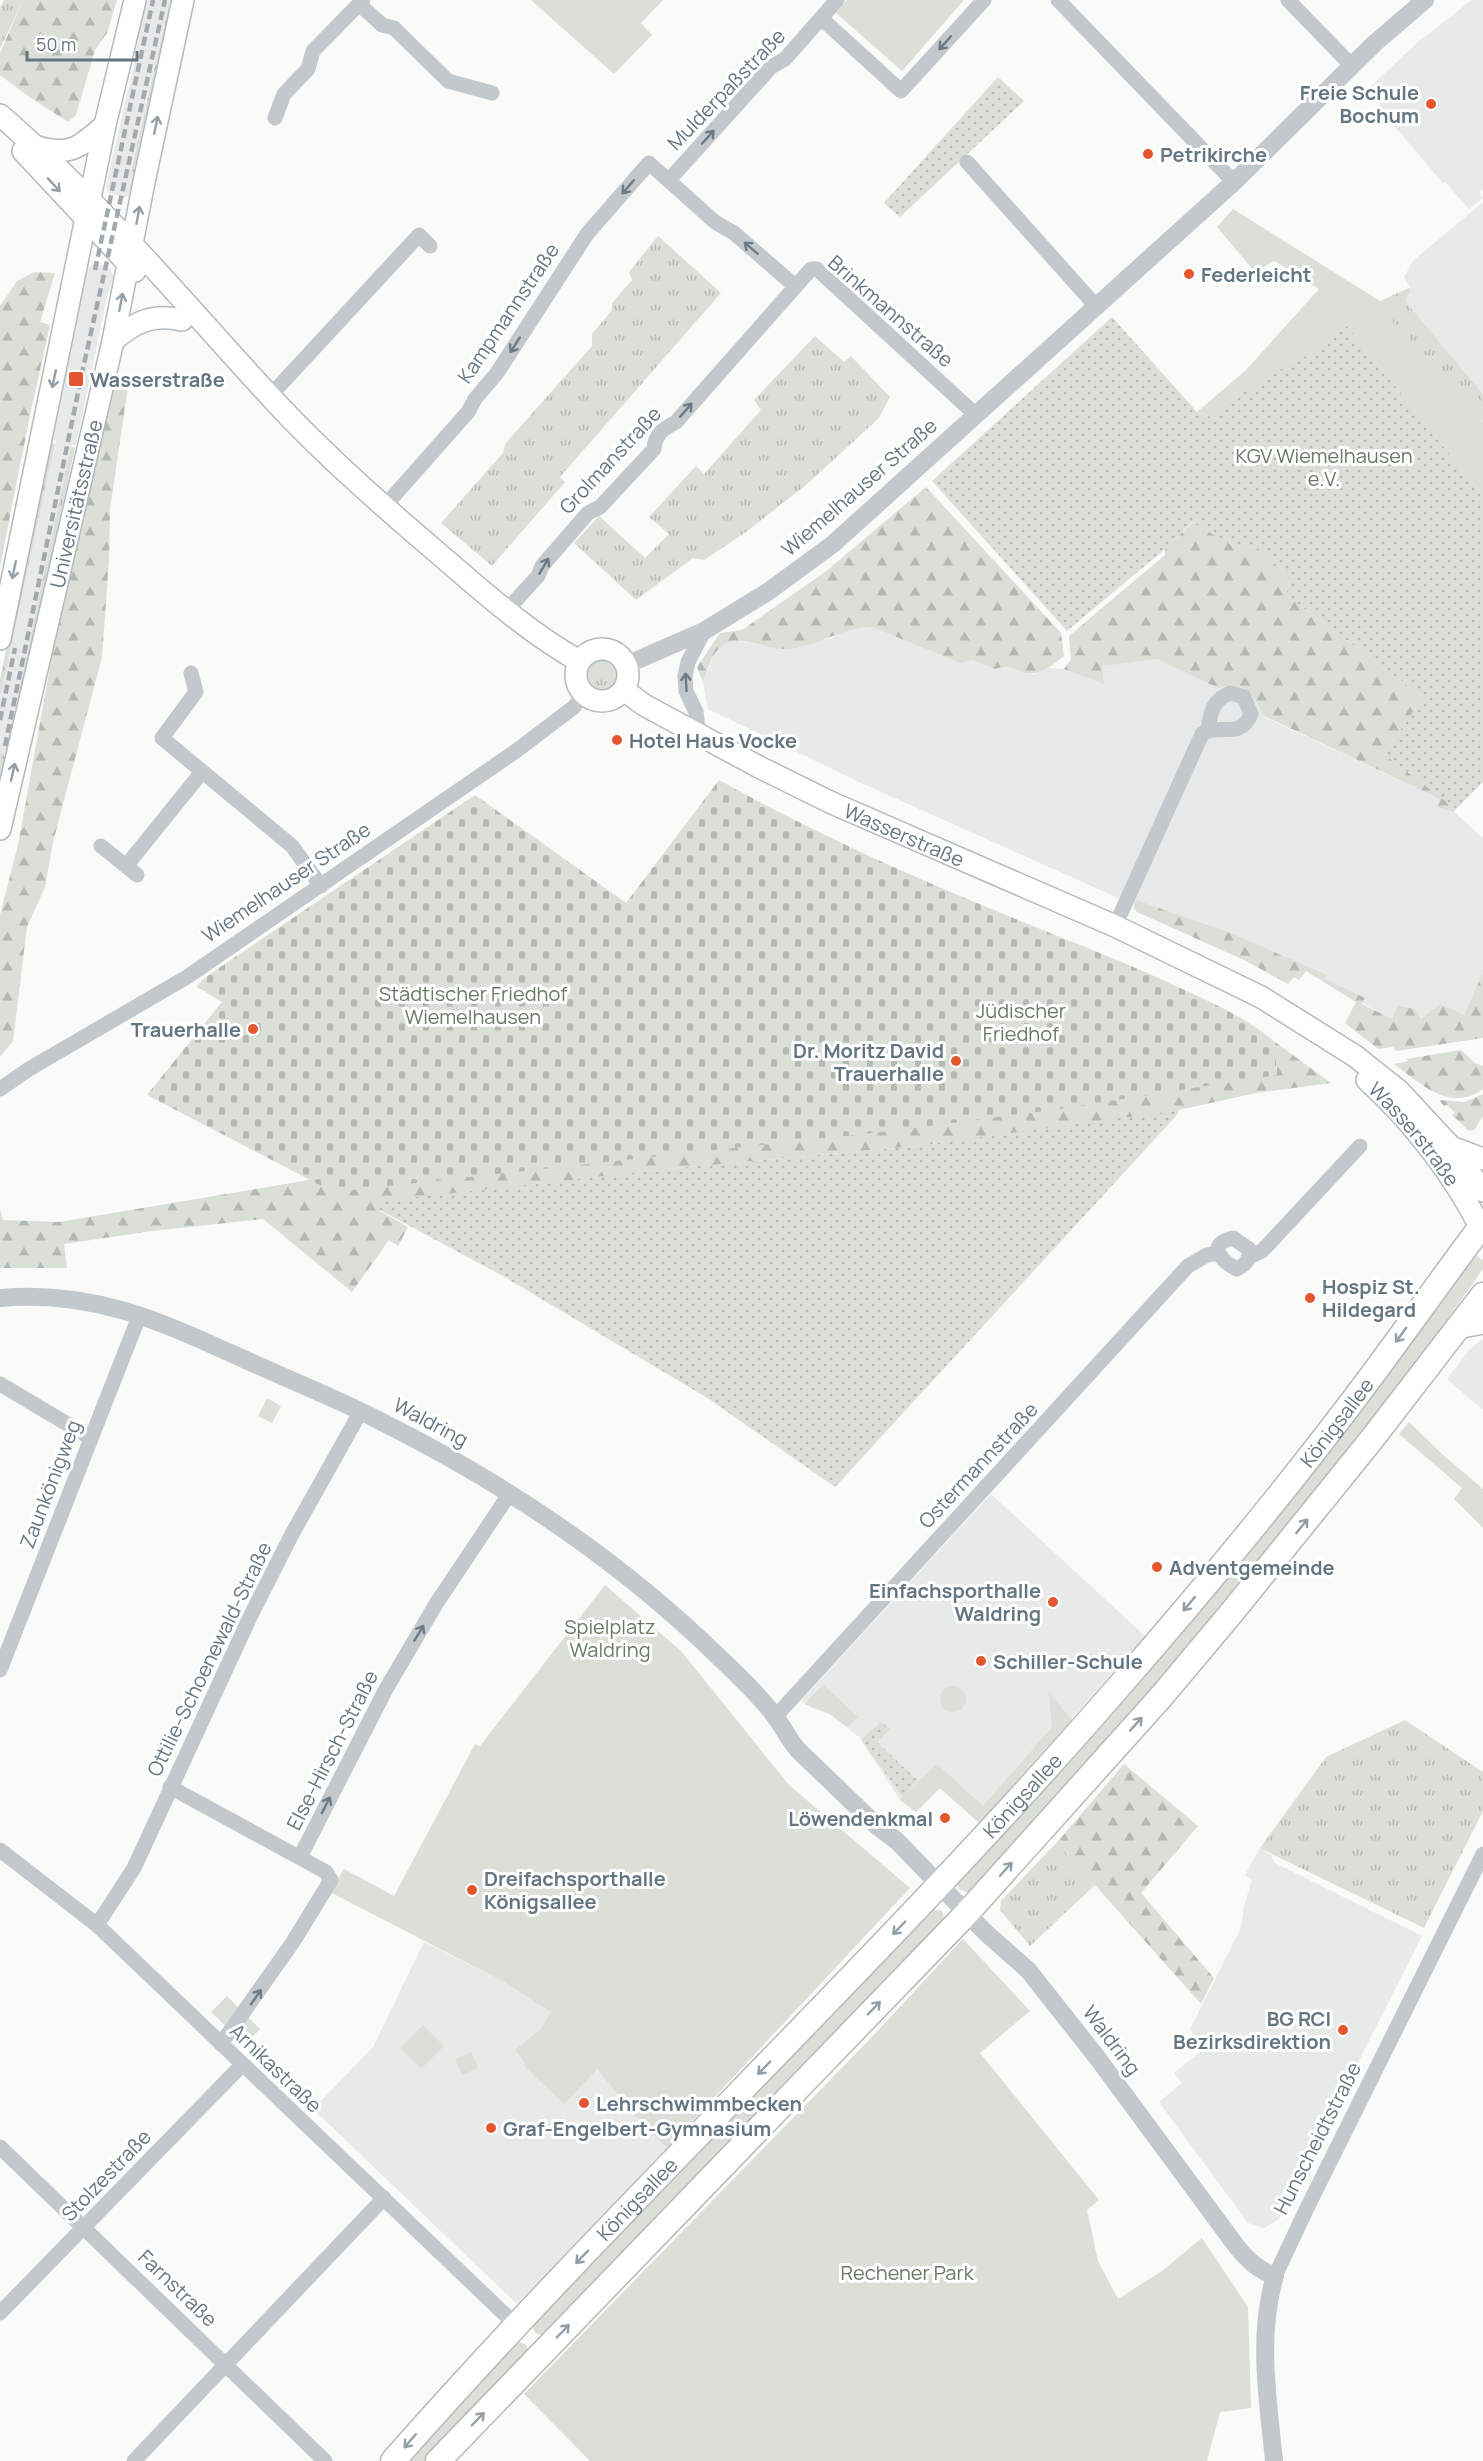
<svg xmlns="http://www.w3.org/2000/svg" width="1483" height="2461" font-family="Manrope,sans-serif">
<defs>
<pattern id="grass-tufts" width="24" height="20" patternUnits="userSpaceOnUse" patternTransform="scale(1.5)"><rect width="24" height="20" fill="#dadfd7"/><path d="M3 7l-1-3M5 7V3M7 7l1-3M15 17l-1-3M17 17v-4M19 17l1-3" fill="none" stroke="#b4b9b4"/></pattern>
<pattern id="forest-firs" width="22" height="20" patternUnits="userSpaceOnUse" patternTransform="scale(1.5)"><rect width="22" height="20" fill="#dadfd7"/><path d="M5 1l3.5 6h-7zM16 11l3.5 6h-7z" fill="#b4b9b4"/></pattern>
<pattern id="cemetery-stones" width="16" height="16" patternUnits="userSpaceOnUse" patternTransform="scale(1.5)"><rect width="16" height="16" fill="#dadfd7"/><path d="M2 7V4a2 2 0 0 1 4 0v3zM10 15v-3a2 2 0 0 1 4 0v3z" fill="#b4b9b4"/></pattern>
<pattern id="garden-dots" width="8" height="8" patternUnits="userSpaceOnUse" patternTransform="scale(1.5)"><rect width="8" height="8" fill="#dadfd7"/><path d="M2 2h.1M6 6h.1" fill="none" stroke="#b4b9b4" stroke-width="1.8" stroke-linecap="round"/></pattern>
</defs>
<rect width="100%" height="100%" fill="#fafaf8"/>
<g fill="#e8e9e9">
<path d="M 144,0 L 173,0 L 172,5 L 169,4 L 156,59 L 131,171 L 137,173 L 131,195 L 124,198 L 109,193 L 106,186 L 134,65 Z"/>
<path d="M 1472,0 L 1483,0 L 1483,189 L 1479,193 L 1483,198 L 1469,209 L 1445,182 L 1443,183 L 1389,120 L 1369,88 L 1418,42 Z"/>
<path d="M 1483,202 L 1483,394 L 1404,301 L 1411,290 L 1404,277 L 1413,261 Z"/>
<path d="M 94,263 L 110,268 L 113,275 L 112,283 L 107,297 L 76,445 L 72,445 L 6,753 L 0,752 L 0,697 L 55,444 L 56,440 L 50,439 L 85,274 L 87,269 Z"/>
<path d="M 857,627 L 872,627 L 960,663 L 973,660 L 995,669 L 1006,665 L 1033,674 L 1049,668 L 1064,669 L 1157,659 L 1218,687 L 1228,685 L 1240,686 L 1249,691 L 1256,699 L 1264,717 L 1440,799 L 1483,838 L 1483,1013 L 1415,1034 L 1306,969 L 1145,910 L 859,782 L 708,709 L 703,682 L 717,648 L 731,640 L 784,649 L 832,638 L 844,630 Z"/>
<path d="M 1483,1339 L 1483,1410 L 1447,1379 L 1469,1350 Z"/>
<path d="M 991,1494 L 1145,1636 L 979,1823 L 940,1788 L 916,1812 L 900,1800 L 859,1737 L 828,1713 L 814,1709 L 801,1701 Z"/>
<path d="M 1260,1848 L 1270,1854 L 1275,1863 L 1422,1936 L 1279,2219 L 1264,2228 L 1248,2223 L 1159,2102 L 1182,2083 L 1174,2073 L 1204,2049 L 1190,2029 L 1241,1928 L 1244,1906 L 1252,1880 L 1245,1875 Z"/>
<path d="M 424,1942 L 504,1982 L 551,2012 L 628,2108 L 667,2148 L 517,2304 L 313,2109 L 373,2047 Z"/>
</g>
<g fill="url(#grass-tufts)">
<path d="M 4,0 L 23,0 L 0,49 L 0,8 Z"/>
<path d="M 169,4 L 172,5 L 137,173 L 131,172 Z"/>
<path d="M 658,236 L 721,293 L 560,477 L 565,482 L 492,566 L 441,523 L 503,453 L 505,444 L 592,346 L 592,334 L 612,310 L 612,303 L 632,280 L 629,272 Z"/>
<path d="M 1409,288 L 1411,290 L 1405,301 L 1483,394 L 1483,422 L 1453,384 L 1397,326 L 1386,317 L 1380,301 Z"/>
<path d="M 815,336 L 844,362 L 851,356 L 890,397 L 879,418 L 807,484 L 746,532 L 704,560 L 693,558 L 636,600 L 574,543 L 599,516 L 645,558 L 669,534 L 649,517 L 696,466 L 704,474 L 761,410 L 754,400 Z"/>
<path d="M 49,442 L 55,444 L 0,697 L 0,680 Z"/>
<path d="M 71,447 L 75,448 L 0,792 L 0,752 L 6,753 Z"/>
<circle cx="601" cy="675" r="16"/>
<path d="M 1405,1720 L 1483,1772 L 1483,1811 L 1424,1928 L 1260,1848 L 1326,1757 Z"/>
<path d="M 1060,1839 L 1075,1874 L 1095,1885 L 1030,1946 L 1000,1910 L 1001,1901 Z"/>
</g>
<g fill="url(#forest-firs)">
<path d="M 23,0 L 117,0 L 107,33 L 95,50 L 76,115 L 68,122 L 28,96 L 0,75 L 0,53 Z"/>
<path d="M 34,272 L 55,273 L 40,322 L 50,325 L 30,415 L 0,566 L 0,306 L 17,281 Z"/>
<path d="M 129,380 L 110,509 L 109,561 L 102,657 L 53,842 L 45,887 L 27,927 L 13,1041 L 0,1057 L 0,915 L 18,845 L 69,562 L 111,381 Z"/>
<path d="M 926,487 L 1061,633 L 1064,656 C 1055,663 1045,672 1034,673 C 1018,674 1014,662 995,669 L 973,660 L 960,663 L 872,627 C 841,627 815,649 783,649 C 769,649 741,637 729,642 C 712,648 709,667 703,682 L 697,667 L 720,633 L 742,630 L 825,572 Z"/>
<path d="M 1193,522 L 1233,546 L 1257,548 L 1282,570 L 1290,582 L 1286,595 L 1423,697 L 1384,754 L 1456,809 L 1454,812 L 1437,807 L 1440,799 L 1264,716 C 1253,694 1246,680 1218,688 L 1157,659 L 1102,666 L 1104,684 L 1064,669 L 1071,659 L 1069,636 L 1165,555 L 1165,549 Z"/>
<path d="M 1139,901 L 1233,934 L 1327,975 L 1325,979 L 1365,998 L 1362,1004 L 1392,1019 L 1398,1006 L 1415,1009 L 1421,1019 L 1440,1004 L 1464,1015 L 1483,973 L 1483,1038 L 1396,1051 L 1393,1047 L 1378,1049 L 1345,1023 L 1356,1002 L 1306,971 L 1299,980 L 1294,977 L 1288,984 L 1244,960 L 1137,912 L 1134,908 L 1135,902 Z"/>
<path d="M 1275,1042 L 1331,1083 L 1256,1093 L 1179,1110 L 1012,1135 L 917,1146 L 668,1169 L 382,1202 L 380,1211 L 408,1227 L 398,1246 L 389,1240 L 352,1292 L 263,1219 L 152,1231 L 64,1244 L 67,1268 L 0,1268 L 0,1209 L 3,1220 L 59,1222 L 321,1178 L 1277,1074 Z"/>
<path d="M 1461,1050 L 1475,1063 L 1483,1066 L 1483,1089 C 1450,1113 1421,1084 1394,1064 L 1409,1061 L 1406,1059 Z"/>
<path d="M 1483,1094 L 1483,1116 L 1474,1130 L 1469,1131 L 1452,1115 L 1455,1113 L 1447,1105 L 1444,1106 L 1439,1100 L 1465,1102 Z"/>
<path d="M 1124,1764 L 1198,1826 L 1141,1893 L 1214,1978 L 1201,2004 L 1095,1885 L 1075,1874 L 1060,1839 Z"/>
</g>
<path fill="url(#cemetery-stones)" d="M 719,780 C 819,836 926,883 1033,926 C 1082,946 1132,965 1180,988 C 1213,1003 1247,1018 1275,1042 L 1277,1075 L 1052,1110 L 889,1131 L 333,1192 L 147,1095 L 222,1002 L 196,986 L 210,974 L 475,795 L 626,903 Z"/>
<g fill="#dadfd7">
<path d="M 531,0 L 663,0 L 641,23 L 652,35 L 614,74 Z"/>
<path d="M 847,0 L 964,0 L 902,71 L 836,13 Z"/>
<path d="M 1233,209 L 1380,301 L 1386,317 L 1397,325 L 1453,384 L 1483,422 L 1483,496 L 1346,325 L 1309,355 L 1292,362 L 1224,405 L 1218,419 L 1197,412 L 1246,370 L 1319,289 L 1274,261 L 1255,272 L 1217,227 Z"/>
<path d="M 1476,1255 L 1483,1260 L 1483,1269 L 1426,1349 L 1407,1380 L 1197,1641 L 969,1893 L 959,1889 L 956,1881 L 1470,1256 Z"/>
<path d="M 267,1398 L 281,1406 L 272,1423 L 258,1416 Z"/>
<path d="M 1409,1422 L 1441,1453 L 1483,1489 L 1483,1528 L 1454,1499 L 1462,1488 L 1399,1434 Z"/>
<path d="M 605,1585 L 681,1651 L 789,1785 L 910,1888 L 667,2148 L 628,2108 L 597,2069 L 564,2104 L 523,2065 L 525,2063 L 515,2050 L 540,2030 L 551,2012 L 504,1982 L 330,1892 L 344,1869 L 394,1896 L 475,1744 L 480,1746 Z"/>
<path d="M 823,1685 L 858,1717 L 848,1727 L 828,1713 L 804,1704 Z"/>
<circle cx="953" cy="1699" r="13"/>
<path d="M 1049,1693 L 1072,1720 L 979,1823 L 940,1788 L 916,1812 L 900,1800 L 937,1764 L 983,1806 L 1052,1727 Z"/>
<path d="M 932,1909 L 942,1911 L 945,1921 L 545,2336 L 535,2333 L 532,2323 Z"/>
<path d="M 963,1939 L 1030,2011 L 980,2053 L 1099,2200 L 1087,2210 L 1098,2261 L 1118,2299 L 1162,2271 L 1202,2238 L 1248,2307 L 1251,2408 L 1220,2412 L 1207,2461 L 590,2461 L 524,2394 L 871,2038 Z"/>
<path d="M 227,1996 L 260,2029 L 245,2045 L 211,2012 Z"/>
<path d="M 423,2025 L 444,2046 L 421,2069 L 400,2048 Z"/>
<path d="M 471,2052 L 478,2068 L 462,2075 L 455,2059 Z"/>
<path d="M 518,2341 L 526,2345 L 530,2353 L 427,2461 L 411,2461 L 452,2413 L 466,2393 Z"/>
</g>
<g fill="url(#garden-dots)">
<path d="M 998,77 L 1024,101 L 900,217 L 884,203 Z"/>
<path d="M 1112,317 L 1197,412 L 1217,419 L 1224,405 L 1292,362 L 1309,355 L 1346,325 L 1483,496 L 1483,782 L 1456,809 L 1384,754 L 1423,697 L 1286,595 L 1290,582 L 1282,570 L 1257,548 L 1233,546 L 1192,522 L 1165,549 L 1067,631 L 932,481 Z"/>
<path d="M 1179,1110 L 1176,1116 L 835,1487 L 709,1399 L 503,1276 L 380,1210 L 381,1202 L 418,1197 L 668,1169 L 917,1146 Z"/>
<path d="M 881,1722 L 890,1729 L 877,1742 L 917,1780 L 903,1797 L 861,1740 Z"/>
</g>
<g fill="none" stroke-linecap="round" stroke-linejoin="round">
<defs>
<g id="secondary">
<path d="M 0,115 C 102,203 188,308 279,406 C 329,459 384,507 439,554 C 483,592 528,632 579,661"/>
<path d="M 38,147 C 71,157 81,146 105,125"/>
<path d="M 23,151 L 135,271"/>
<path d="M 113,341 C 134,322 154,313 182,320"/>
<path d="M 0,639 L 105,125 L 135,0"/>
<circle cx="602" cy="675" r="26"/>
<path id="s1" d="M 624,690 L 644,705 L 759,767 L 832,803 L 1115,926 L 1261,997 L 1355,1056 L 1399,1091 L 1451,1147 L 1483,1191"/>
<path id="s2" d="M 0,829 L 113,341 L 144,182 L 183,0"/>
<path id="s3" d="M 1367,1080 C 1413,1122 1456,1177 1483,1233"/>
<path d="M 1451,1147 L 1483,1159"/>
<path d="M 1456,1328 L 1483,1323"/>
</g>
<g id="primary">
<path id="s4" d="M 393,2461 C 623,2200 879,1962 1108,1699 C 1194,1601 1277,1501 1355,1398 C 1399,1340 1440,1281 1483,1224"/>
<path d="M 438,2461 L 967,1913 L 1160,1698 L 1233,1611 L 1372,1439 L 1483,1295"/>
</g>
</defs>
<use href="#secondary" stroke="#b3babf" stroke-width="24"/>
<use href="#primary" stroke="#b5babe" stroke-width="27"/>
<g stroke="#c3c8cc" stroke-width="15">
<path d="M 1058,0 L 1234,182"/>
<path d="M 1288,0 L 1352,66"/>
<path d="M 359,4 L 382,25 L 394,28 L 448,81 L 492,93"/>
<path d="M 821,18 L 901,91 L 984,0"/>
<path d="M 275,118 L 284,94 L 308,69 L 313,51 L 363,0"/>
<path d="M 967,162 L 1095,305"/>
<path d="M 669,180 L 771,67 L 785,59 L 837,0"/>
<path d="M 270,396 L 419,235 L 430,246"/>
<path d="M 384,507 L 468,412 L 475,399 L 497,373 L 587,234 L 649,163 L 715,222 L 734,233 L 795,286"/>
<path d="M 507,610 L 538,576 L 542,566 L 588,513 L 600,507 L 654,449 C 655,434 663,429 676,422 L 811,269 L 817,269 L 976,415"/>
<path d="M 191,673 L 196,692 L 162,738 L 292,846 L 321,886"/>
<path d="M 699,735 L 696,712 L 686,691 L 685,676 L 688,662 L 704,631"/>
<path d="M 101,846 L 126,866"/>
<path d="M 137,875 L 126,866 L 202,772"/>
<path d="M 1115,926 L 1202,734 C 1218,722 1240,741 1251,714 L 1244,697 L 1231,693 C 1213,698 1210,714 1208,730"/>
<path d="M 0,1089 L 29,1069 L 187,977 L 516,751 L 574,707 L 584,694"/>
<path d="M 1233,1238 L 1249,1249 C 1250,1260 1246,1264 1237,1269 C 1221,1261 1206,1244 1233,1238 Z"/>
<path d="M 1249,1257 L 1262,1251 L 1360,1146"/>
<path d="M 0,1384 L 91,1438"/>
<path d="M 0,1670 L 140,1314"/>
<path d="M 776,1716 L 1188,1266 L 1207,1255 L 1218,1253"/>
<path d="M 170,1787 L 326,1872 L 331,1880 L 293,1942 L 221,2044"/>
<path d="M 0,1850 L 97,1925 L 516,2325"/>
<path d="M 300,1857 L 386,1689 L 436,1604 L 510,1493"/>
<path d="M 97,1925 L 134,1868 L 250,1617 L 292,1534 L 361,1411"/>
<path d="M 0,2147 L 325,2461"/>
<path d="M 1275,2276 L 1307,2208 L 1483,1854"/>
<path d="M 0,2313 L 242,2065"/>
<path d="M 134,2461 L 384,2198"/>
</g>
<g stroke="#c3c8cc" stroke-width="18">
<path d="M 626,665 L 704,631 L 769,591 L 833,544 L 1234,182 L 1375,43 L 1425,0"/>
<path d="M 0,1298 C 99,1289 170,1326 257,1365 C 299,1384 342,1401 382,1422 C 506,1484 623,1563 722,1660 C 740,1677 759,1695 774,1715 C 783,1726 788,1739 798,1750 L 877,1826 L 897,1841 L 985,1932 L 1028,1970 L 1096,2056 L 1237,2247 C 1249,2261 1258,2270 1275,2276 C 1257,2336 1268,2400 1274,2461"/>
</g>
<use href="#secondary" stroke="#fff" stroke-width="21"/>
<use href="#primary" stroke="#fff" stroke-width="24"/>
<g stroke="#a2aab0" stroke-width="4.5" stroke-dasharray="9 4.5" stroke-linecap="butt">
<path d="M 95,270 L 153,0"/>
<path d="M 0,720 L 15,648"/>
<path d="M 5,746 L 84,364 L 165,0"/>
</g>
</g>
<defs><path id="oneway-shaft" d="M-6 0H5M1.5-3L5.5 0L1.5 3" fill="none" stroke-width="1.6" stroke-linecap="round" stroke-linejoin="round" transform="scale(1.5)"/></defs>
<g stroke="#6a7a87">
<use href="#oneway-shaft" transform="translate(945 43) rotate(132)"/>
<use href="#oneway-shaft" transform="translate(708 137) rotate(-48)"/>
<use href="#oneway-shaft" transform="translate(628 187) rotate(131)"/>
<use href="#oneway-shaft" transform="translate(751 248) rotate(-139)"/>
<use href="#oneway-shaft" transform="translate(515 345) rotate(123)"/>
<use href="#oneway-shaft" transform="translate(686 410) rotate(-49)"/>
<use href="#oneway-shaft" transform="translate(544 566) rotate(-59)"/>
<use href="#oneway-shaft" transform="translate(686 682) rotate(-93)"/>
<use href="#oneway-shaft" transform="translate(419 1633) rotate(-59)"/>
<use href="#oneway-shaft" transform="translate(326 1805) rotate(-63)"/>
<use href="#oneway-shaft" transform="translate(256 1997) rotate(-55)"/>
</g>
<g stroke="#939fa8">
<use href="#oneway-shaft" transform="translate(156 125) rotate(-78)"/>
<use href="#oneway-shaft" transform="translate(54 185) rotate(47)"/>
<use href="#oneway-shaft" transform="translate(138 215) rotate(-80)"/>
<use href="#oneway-shaft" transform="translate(121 302) rotate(-79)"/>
<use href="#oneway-shaft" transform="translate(54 379) rotate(102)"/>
<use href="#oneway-shaft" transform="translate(14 570) rotate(102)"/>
<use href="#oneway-shaft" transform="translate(13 772) rotate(-77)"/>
<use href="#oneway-shaft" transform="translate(1401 1335) rotate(126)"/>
<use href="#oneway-shaft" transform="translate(1302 1526) rotate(-51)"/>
<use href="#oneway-shaft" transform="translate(1189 1604) rotate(130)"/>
<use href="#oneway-shaft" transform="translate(1136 1724) rotate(-48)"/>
<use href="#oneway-shaft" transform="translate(1006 1869) rotate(-48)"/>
<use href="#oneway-shaft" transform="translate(899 1928) rotate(134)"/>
<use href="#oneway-shaft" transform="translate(874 2008) rotate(-46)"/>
<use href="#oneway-shaft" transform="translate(764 2068) rotate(134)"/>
<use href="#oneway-shaft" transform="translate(582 2257) rotate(134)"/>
<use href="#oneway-shaft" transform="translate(563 2331) rotate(-46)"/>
<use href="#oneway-shaft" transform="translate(478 2419) rotate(-46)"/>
<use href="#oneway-shaft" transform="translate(410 2441) rotate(131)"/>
</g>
<g fill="#e4572e" stroke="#fff" stroke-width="2">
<circle cx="1431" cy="104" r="6"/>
<circle cx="1148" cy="154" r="6"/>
<circle cx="1189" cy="274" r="6"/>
<rect x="68" y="371" width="16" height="16" rx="3"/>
<circle cx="617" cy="740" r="6"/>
<circle cx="253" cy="1029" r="6"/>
<circle cx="956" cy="1061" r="6"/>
<circle cx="1310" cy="1298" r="6"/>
<circle cx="1157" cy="1567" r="6"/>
<circle cx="1053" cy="1602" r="6"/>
<circle cx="981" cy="1661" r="6"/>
<circle cx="945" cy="1818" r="6"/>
<circle cx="472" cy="1890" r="6"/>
<circle cx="1343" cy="2030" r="6"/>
<circle cx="584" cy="2103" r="6"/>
<circle cx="491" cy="2128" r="6"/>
</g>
<g text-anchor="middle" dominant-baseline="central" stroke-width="6" stroke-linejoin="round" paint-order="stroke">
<g font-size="20" fill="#657683" stroke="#fff">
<text transform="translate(726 89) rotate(-46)">Mulderpaßstraße</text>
<text transform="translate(891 311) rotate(41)">Brinkmannstraße</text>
<text transform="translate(508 313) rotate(-56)">Kampmannstraße</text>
<text transform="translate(610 460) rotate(-47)">Grolmanstraße</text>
<text transform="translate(859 487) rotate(-41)">Wiemelhauser Straße</text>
<text stroke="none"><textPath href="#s2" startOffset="334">Universitätsstraße</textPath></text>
<text stroke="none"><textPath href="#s1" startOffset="316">Wasserstraße</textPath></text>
<text transform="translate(286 882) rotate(-34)">Wiemelhauser Straße</text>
<text stroke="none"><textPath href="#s3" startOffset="72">Wasserstraße</textPath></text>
<text transform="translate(431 1422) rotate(28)">Waldring</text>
<text stroke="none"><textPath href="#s4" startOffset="1404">Königsallee</textPath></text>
<text transform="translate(978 1465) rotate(-47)">Ostermannstraße</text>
<text transform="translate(50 1484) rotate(-69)">Zaunkönigweg</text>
<text transform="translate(209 1659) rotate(-64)">Ottilie-Schoenewald-Straße</text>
<text transform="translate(332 1750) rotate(-63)">Else-Hirsch-Straße</text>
<text stroke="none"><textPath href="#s4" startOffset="916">Königsallee</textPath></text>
<text transform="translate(1112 2040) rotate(53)">Waldring</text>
<text transform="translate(276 2068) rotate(44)">Arnikastraße</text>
<text transform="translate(1317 2138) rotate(-63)">Hunscheidtstraße</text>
<text transform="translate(106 2175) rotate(-46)">Stolzestraße</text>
<text stroke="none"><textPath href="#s4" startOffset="358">Königsallee</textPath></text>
<text transform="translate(178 2288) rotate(44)">Farnstraße</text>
</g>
<g font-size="20" font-weight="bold" fill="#657683" stroke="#fff" text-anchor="start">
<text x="1419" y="92" text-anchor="end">Freie Schule<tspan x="1419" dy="23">Bochum</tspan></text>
<text x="1160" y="154">Petrikirche</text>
<text x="1201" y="274">Federleicht</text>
<text x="90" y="379">Wasserstraße</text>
<text x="629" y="740">Hotel Haus Vocke</text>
<text x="241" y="1029" text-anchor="end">Trauerhalle</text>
<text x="944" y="1050" text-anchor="end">Dr. Moritz David<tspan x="944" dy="23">Trauerhalle</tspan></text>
<text x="1322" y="1286">Hospiz St.<tspan x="1322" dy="23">Hildegard</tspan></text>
<text x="1169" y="1567">Adventgemeinde</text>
<text x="1041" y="1590" text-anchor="end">Einfachsporthalle<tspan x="1041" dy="23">Waldring</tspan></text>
<text x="993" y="1661">Schiller-Schule</text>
<text x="933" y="1818" text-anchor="end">Löwendenkmal</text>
<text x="484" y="1878">Dreifachsporthalle<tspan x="484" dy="23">Königsallee</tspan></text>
<text x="1331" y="2018" text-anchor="end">BG RCI<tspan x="1331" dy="23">Bezirksdirektion</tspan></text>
<text x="596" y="2103">Lehrschwimmbecken</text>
<text x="503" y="2128">Graf-Engelbert-Gymnasium</text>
</g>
<g font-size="20" fill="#687a64" stroke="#fff">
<text x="1324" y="455">KGV Wiemelhausen<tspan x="1324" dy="23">e.V.</tspan></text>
<text x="473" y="993">Städtischer Friedhof<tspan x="473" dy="23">Wiemelhausen</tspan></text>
<text x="1021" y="1010">Jüdischer<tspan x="1021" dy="23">Friedhof</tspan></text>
<text x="610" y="1626">Spielplatz<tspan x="610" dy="23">Waldring</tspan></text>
<text x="907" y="2272">Rechener Park</text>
</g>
</g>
<path d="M27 51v9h110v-9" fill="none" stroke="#657683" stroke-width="3"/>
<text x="36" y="51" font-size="18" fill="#657683" stroke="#ffffff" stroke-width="4.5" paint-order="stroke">50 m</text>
</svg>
